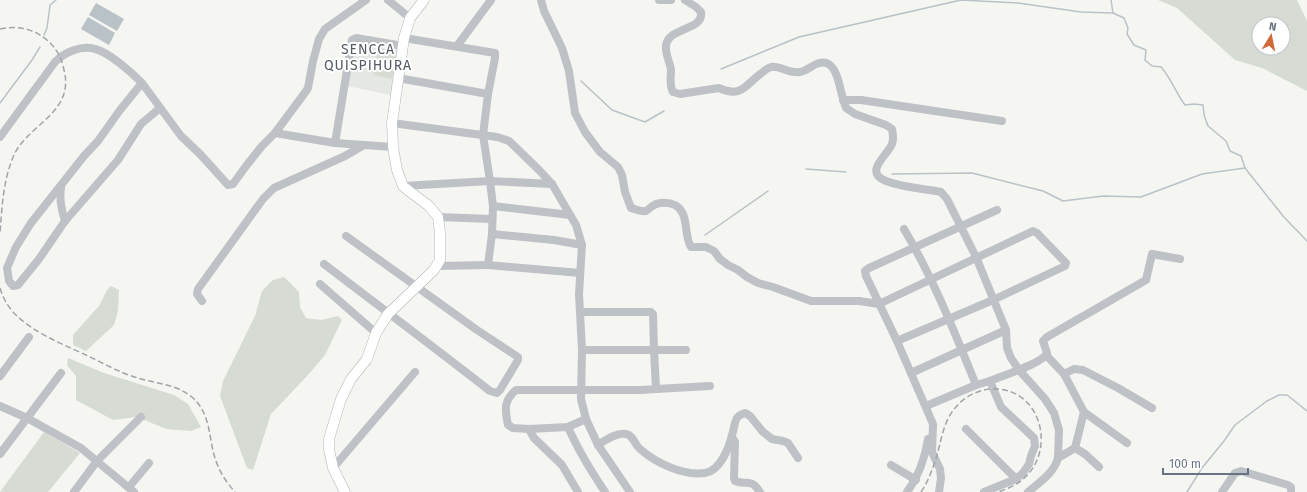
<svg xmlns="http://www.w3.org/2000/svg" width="1307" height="492" font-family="'Fira Sans',sans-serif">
<rect width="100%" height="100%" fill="#f5f5f2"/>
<path fill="#e5e7e5" d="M 356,41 L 402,49 L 396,96 L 347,86 Z"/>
<g fill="#d6dbd4" fill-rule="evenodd">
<path d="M 1158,0 L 1297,0 L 1307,21 L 1307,91 L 1262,68 L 1235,60 L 1177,8 ZM 1259,24 L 1283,24 L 1283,48 L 1259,48 Z"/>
<path d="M 378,48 L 397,52 L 392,79 L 373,75 Z"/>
<path d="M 284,277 L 299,292 L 300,307 L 306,318 L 321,320 L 338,316 L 342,320 L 325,355 L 308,375 L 271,414 L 253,470 L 247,468 L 220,396 L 223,381 L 255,316 L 262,291 L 273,280 Z"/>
<path d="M 111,286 L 119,290 L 118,311 L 114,325 L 86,351 L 73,345 L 73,335 L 99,306 L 107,290 Z"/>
<path d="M 68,358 L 104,373 L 174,395 L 188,404 L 201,427 L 191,431 L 166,429 L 137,417 L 113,420 L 76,400 L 76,376 L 67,365 Z"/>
<path d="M 44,432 L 80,453 L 48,492 L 0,492 Z"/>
</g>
<g fill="#b9c2c7">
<path d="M 96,3 L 124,19 L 117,31 L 89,15 Z"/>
<path d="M 88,17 L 115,33 L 109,45 L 81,29 Z"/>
</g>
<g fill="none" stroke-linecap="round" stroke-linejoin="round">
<g stroke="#b9c2c7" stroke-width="1.5">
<path d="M 1111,0 L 1113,13 L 1124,18 L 1128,28 L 1127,34 L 1134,45 L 1146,50 L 1145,60 L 1152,66 L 1161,67 C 1171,78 1176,93 1185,105 L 1194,104 L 1203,105 L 1204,115 L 1208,126 L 1226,141 L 1230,151 L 1241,156 L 1245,168 L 1283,216 L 1307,241"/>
<path d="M 44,35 L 47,28 L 50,5 L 56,0"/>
<path d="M 721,69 L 799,37 L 961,0 L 1018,3 L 1081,12 L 1113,13"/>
<path d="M 581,81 L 612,110 L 645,122 L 664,111"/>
<path d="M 0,103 L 32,60 L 40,47"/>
<path d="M 806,169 L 846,172"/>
<path d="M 892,174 L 972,173 L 1043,191 L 1063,201 L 1103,196 L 1141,197 L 1202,174 L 1245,168"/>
<path d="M 705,235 L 768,191"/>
<path d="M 1187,492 L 1202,468 L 1224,441 L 1235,425 L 1267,401 L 1279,395 L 1287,395 L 1307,411"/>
</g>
<defs>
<path id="major" d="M 345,492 L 333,468 L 329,449 L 329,439 L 341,399 L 351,379 L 367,359 L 376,333 L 388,314 L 434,270 L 440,260 L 440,232 L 438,217 L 429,206 L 409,191 L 403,186 L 397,170 L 393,147 L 392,123 L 404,38 L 410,18 L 424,0"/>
</defs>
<use href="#major" stroke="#b2b5b9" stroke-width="11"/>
<g stroke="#bec1c5" stroke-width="8">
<path d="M 388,0 L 410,18"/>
<path d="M 541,0 L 544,11 L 562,48 L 569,71 L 575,113 L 585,132 L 600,152 L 618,167 L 622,175 L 625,192 L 631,208 C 636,209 641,212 646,211 C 649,209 651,207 654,205 C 659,202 669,202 675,205 C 690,214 683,234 691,247 L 706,247 L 714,251 L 720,259 L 728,265 L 738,270 L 747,277 L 758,283 L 773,287 L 811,301 L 859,301 L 879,304 L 1033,231 L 1037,233 L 1066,263 L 1065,266 L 993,300 L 897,341"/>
<path d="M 659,0 L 671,0"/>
<path d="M 685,0 L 696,7 L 701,12 C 704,31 667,27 666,46 C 665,54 670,62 671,70 C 671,78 669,85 673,92 L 680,94 L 719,88 C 743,99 746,83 763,72 C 765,70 768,68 771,67 C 779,65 789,74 800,72 C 807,71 812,65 819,63 C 835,59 838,80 841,91 C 842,96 844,102 846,108 L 855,114 L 886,125 L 892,129 C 893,134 894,139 892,144 C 887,156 863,172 886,181 C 904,188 923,188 941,192 L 947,199 L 976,257 L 1006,330 L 1007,348 L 1011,358 L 1019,370 L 1045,399 L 1054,413 L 1059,430 L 1058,458 C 1054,473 1040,482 1028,492"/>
<path d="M 404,38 L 495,53 L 495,58 L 488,94 L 483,135 L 490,181 L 493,206 L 492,234 L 488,265 L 580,273"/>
<path d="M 457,46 L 491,0"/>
<path d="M 398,78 L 488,94"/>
<path d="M 142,83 L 181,136 L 200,154 L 228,185 L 233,184 L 246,166 L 262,146 L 275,133 L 304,94 L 308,88 L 313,61 L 319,39 L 325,29 L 366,0"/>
<path d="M 843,100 L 861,100 L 1002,121"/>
<path d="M 392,123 L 497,137 L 509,141 L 539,170 L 552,184 L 576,225 L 582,245 L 579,294 L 582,350 L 581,399 L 586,419 L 598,445 L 630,492"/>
<path d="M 275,133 L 335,143 L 393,147"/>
<path d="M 0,137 L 55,62 C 65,52 81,45 95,49 C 109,52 132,73 142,83 L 120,110 L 98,141 L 84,156 L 31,223 L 16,247 L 7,268 L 9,281 L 13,286 L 18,285 L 39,259 L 65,221 L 118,160 L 141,124 L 160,108"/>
<path d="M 335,143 L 352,40 L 356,38 L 403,46"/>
<path d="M 403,186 L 490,181 L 552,184"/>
<path d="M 61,187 C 59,199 61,209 65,221"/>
<path d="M 493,206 L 570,215"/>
<path d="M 438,217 L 492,219"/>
<path d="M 904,229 C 933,278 955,333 976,385 L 990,381"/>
<path d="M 492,234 L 554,240 L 582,245"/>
<path d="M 324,264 C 379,306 435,348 490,391 L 497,393 L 500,390 L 518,360 L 518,357 L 477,330 L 346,236"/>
<path d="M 438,266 L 488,265"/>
<path d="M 320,284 L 376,333"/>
<path d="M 202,301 L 197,294 L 198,289 L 263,199 L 274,188 L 345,156 L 364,145"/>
<path d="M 581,312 L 651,312 L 653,314 L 654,350 L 686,350"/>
<path d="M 582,350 L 654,350 L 656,389 L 641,390 L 516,390 C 503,401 505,410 508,425 L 513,428 L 529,429 L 568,427 L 586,419"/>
<path d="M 1046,355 L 1064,374 L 1084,412 L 1075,448 L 1085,454 L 1099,467"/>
<path d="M 911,373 L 1006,330"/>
<path d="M 1064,374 L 1074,369 L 1083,370 L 1118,388 L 1152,408"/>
<path d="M 0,376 L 29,337"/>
<path d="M 656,389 L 710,386"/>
<path d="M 0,406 L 27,418 L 81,448 L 134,492"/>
<path d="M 926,406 L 976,385"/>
<path d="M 1084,412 L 1127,443"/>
<path d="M 568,427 C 578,450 591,471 605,492"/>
<path d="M 529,429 L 534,438 L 562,465 L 578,492"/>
<path d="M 966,429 L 1016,479"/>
<path d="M 732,437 L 735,442 L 734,478 L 735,481 C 747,486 750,477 760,492"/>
<path d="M 598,445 C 605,440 617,432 626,434 C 633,435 635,445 640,449 C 656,463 683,476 705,473 C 720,471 729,448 732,435 C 734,430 734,424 736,420 C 737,416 742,414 745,413 L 750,416 L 763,432 L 772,439 L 783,441 L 788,443 L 798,458"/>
<path d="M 0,454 L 61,373"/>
<path d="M 1058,458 L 1075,448"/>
<path d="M 891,465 L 916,480"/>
<path d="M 333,468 L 415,372"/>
<path d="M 129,487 L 149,463"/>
<path d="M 74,492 L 97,461 L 141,417"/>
<path d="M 907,492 C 919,476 925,458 928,439"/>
<path d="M 939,492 L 941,478 L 940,469 L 932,452 L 933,424 L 897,341 L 866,276 L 865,271 L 869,268 L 997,210"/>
<path d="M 984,492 L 1016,479 L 1023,473 L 1029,464 L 1031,456 L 1035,446 L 1034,438 L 1001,407 L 990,381 C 1001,376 1044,363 1047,353 L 1043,341 L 1047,337 L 1146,280 L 1152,254 L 1180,259"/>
<path d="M 1222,492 L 1235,473 L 1241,471 L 1288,485 L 1291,487 L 1291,492"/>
</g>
<use href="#major" stroke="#fff" stroke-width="10"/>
<g stroke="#a0a5aa" stroke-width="1.5" stroke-dasharray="6 3" stroke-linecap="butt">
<path d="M 0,29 C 17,25 35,29 48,41 C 57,49 62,59 64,70 C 75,113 28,124 14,155 C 3,180 2,207 0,233"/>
<path d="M 0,288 C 3,298 8,307 15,314 C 34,333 62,344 86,355 C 103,363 120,373 138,378 C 157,384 176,384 192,397 C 212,415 208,439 216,461 C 220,473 227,483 235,492"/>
<path d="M 921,492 C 928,482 932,470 936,459 C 941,442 943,422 955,408 C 964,397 977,390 991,389 C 1041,386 1058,451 1022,480 C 1015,486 1006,489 998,492"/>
</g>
</g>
<g text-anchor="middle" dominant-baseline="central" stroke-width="4" stroke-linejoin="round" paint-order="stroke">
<g font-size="14" letter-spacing="1" fill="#545c66" stroke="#fff">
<text x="368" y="49">SENCCA<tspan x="368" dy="16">QUISPIHURA</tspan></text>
</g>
</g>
<g transform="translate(1271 36) rotate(10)"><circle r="19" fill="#ffffff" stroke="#c2c7cc"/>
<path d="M0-3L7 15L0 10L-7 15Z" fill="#d06837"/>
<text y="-6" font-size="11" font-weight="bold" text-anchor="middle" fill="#677380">N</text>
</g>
<path d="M1163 468v6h85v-6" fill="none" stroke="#677380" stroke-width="2"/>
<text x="1169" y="468" font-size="12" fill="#677380" stroke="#ffffff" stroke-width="3" paint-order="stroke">100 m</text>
</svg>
